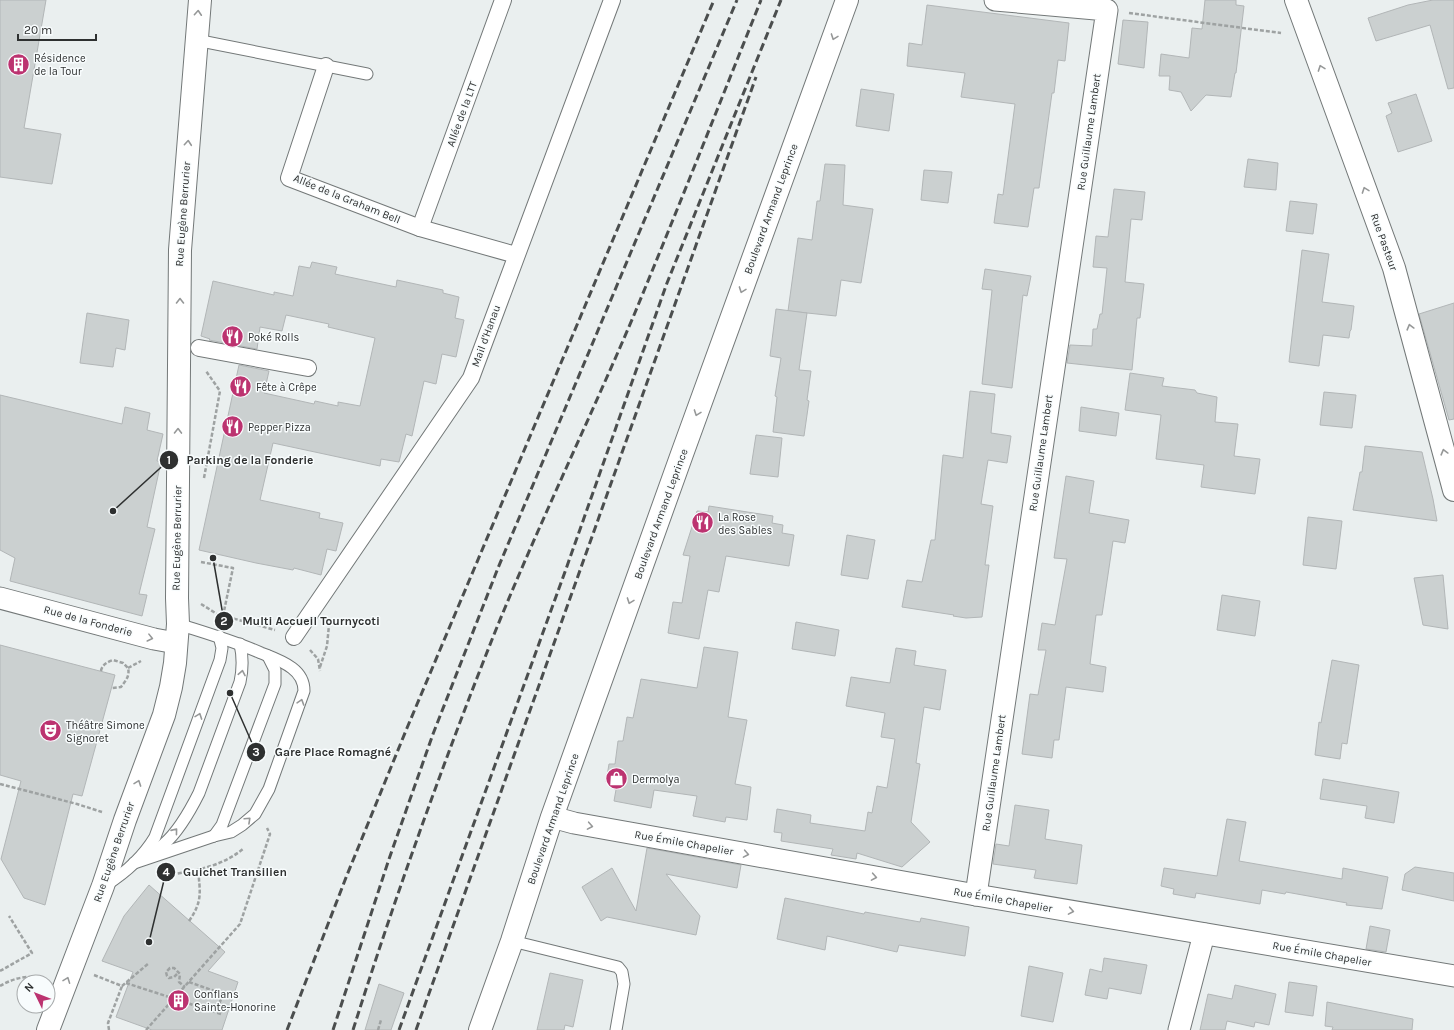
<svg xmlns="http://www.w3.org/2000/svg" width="1454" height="1030" font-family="Karla,sans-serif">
<rect width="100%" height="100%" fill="#eaefef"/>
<g fill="#cbd0d0" stroke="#b2b6b7">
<path d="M 0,0 L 46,0 L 24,128 L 61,134 L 52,184 L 0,177 Z"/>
<path d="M 1205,0 L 1236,0 L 1236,5 L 1244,6 L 1236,73 L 1235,73 L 1231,97 L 1206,95 L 1191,111 L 1181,92 L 1169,90 L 1170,76 L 1159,76 L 1161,54 L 1189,58 L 1192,28 L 1202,29 Z"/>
<path d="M 1433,0 L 1454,0 L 1454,88 L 1448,89 L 1430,25 L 1376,41 L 1368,18 L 1408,5 Z"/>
<path d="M 927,5 L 1069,23 L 1065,61 L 1058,60 L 1054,93 L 1052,93 L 1039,188 L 1034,188 L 1028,227 L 994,223 L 998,194 L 1003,195 L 1015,104 L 961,97 L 965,73 L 907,66 L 909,43 L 922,45 Z"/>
<path d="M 1123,20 L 1148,22 L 1144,68 L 1118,64 Z"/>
<path d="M 861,89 L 894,94 L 889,131 L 856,126 Z"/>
<path d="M 1416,94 L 1432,141 L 1398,152 L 1386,116 L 1392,113 L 1388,103 Z"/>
<path d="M 1248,159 L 1278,163 L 1276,190 L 1244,187 Z"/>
<path d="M 825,164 L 845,165 L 843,205 L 873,209 L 861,283 L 841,280 L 836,316 L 788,311 L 798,238 L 812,240 L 817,201 L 820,201 Z"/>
<path d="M 924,170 L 952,172 L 948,203 L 921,200 Z"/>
<path d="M 1114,189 L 1145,192 L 1142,220 L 1131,219 L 1125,282 L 1144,284 L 1140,318 L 1137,318 L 1132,370 L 1067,363 L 1070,345 L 1092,346 L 1093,329 L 1097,329 L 1100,314 L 1102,314 L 1107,268 L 1093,267 L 1096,236 L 1108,237 Z"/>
<path d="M 1290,201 L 1317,204 L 1313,234 L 1286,231 Z"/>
<path d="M 1302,250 L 1329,254 L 1322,302 L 1354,306 L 1351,330 L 1350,331 L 1349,338 L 1323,335 L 1319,366 L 1289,362 Z"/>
<path d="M 312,262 L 337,267 L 335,274 L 396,287 L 397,280 L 443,290 L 443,293 L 459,297 L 455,318 L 464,320 L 456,357 L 442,354 L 436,384 L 424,381 L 412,436 L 406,434 L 399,462 L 381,459 L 380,466 L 273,443 L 260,500 L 320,513 L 319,518 L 343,523 L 336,551 L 327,549 L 321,575 L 294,568 L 293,570 L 256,563 L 199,550 L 239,365 L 269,371 L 264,393 L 314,404 L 315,401 L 338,406 L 338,402 L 360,406 L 375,338 L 328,327 L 329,324 L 286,315 L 282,331 L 260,327 L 257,349 L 209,340 L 210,339 L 201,336 L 213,281 L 274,295 L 274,292 L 293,296 L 299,266 L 310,268 Z"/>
<path d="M 985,269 L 1031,276 L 1027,296 L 1023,295 L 1012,388 L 982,384 L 992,290 L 982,289 Z"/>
<path d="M 1454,303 L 1454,419 L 1449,420 L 1419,314 Z"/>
<path d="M 776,309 L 807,313 L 799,370 L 811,371 L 807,400 L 809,401 L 804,436 L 773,432 L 777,397 L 775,396 L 781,358 L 770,356 Z"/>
<path d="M 87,313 L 129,320 L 125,350 L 116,348 L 113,367 L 80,363 Z"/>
<path d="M 1130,373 L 1164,378 L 1162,386 L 1195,390 L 1197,393 L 1217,397 L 1215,422 L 1238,424 L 1234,456 L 1260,459 L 1255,494 L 1201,487 L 1204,465 L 1156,459 L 1161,415 L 1125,410 Z"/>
<path d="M 970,391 L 995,394 L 991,433 L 1011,436 L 1007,463 L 988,460 L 981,504 L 993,506 L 985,565 L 989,565 L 982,617 L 966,618 L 953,616 L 954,615 L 902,607 L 907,580 L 922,582 L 931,540 L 935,540 L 943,455 L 963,458 Z"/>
<path d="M 1324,392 L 1356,395 L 1352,428 L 1320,425 Z"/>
<path d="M 0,395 L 122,424 L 125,407 L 150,413 L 147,430 L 163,434 L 157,461 L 161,462 L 147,527 L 155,529 L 139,594 L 147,595 L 142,616 L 10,581 L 15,558 L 0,550 Z"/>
<path d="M 1081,407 L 1119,413 L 1116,436 L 1079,431 Z"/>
<path d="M 756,435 L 782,438 L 778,477 L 750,474 Z"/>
<path d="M 1365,446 L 1422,452 L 1433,499 L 1437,521 L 1353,510 L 1360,472 L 1362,472 Z"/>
<path d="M 1066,476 L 1094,481 L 1089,513 L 1129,520 L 1125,543 L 1113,541 L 1102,615 L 1096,615 L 1090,664 L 1106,667 L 1103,692 L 1066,687 L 1059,740 L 1054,740 L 1052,758 L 1022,754 L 1030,694 L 1038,695 L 1046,650 L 1038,650 L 1042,623 L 1055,625 L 1067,559 L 1054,558 Z"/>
<path d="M 709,506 L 773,516 L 772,523 L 783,525 L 782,533 L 794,535 L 789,566 L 726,556 L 719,592 L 708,590 L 699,639 L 668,633 L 673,602 L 682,603 L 690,556 L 683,555 L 697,511 L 708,512 Z"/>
<path d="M 1308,517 L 1342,521 L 1336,569 L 1303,565 Z"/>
<path d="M 847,535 L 875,540 L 868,579 L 841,575 Z"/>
<path d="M 1443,575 L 1448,629 L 1423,625 L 1414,578 Z"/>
<path d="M 1222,595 L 1260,601 L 1255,636 L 1217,630 Z"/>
<path d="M 796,622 L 839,630 L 835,656 L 792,649 Z"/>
<path d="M 0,645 L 115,675 L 82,796 L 73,794 L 45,905 L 24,898 L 1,859 L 21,781 L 0,775 Z"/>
<path d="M 704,647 L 738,652 L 728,717 L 747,720 L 735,784 L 751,787 L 747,820 L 726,817 L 725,822 L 693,816 L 697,796 L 654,790 L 651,808 L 614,801 L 617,784 L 606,782 L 609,764 L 615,764 L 618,741 L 623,741 L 627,717 L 633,718 L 641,679 L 697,688 Z"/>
<path d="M 896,648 L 916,651 L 914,665 L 946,670 L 940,710 L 924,707 L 916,763 L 920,764 L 911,822 L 930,842 L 902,867 L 857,853 L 856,859 L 831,855 L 833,849 L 781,841 L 782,833 L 774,832 L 777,809 L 811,815 L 810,823 L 865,831 L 868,812 L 872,813 L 877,786 L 887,788 L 895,739 L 881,737 L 885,713 L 846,706 L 851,677 L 890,683 Z"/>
<path d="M 1332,660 L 1359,665 L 1347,744 L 1342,743 L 1340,759 L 1315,755 L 1319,722 L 1321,723 Z"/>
<path d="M 1323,779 L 1399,792 L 1394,823 L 1365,818 L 1367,806 L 1320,799 Z"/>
<path d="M 1015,805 L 1049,810 L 1045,839 L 1082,845 L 1077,884 L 1034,878 L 1036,870 L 993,864 L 996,844 L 1009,846 Z"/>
<path d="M 1227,819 L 1246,822 L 1239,861 L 1342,879 L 1343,868 L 1388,877 L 1382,909 L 1346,905 L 1347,903 L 1286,892 L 1285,894 L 1262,890 L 1260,904 L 1196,893 L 1195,898 L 1173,894 L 1174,889 L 1161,886 L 1164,868 L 1217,876 Z"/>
<path d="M 647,848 L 741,865 L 737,888 L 666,874 L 700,916 L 696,935 L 607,917 L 601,921 L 582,887 L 612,868 L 636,911 Z"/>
<path d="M 1415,867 L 1454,873 L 1454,901 L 1402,890 L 1405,874 Z"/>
<path d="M 149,885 L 225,952 L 208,971 L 238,982 L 222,1030 L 152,1030 L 116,1017 L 133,972 L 102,961 L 124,916 Z"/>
<path d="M 785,898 L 864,914 L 865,912 L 920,922 L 921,918 L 969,927 L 965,956 L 899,945 L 897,952 L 827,936 L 825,950 L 777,939 Z"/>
<path d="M 1370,926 L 1390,930 L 1386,952 L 1366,949 Z"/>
<path d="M 1104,958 L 1147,965 L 1141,994 L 1109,988 L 1107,999 L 1085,995 L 1090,969 L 1102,972 Z"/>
<path d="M 1029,966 L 1063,973 L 1053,1022 L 1021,1016 Z"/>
<path d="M 550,973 L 583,980 L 573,1027 L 565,1025 L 564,1030 L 537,1030 Z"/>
<path d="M 1289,982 L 1317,986 L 1313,1016 L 1285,1012 Z"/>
<path d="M 379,984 L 404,993 L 391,1030 L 365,1030 Z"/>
<path d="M 1235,985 L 1276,994 L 1269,1025 L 1255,1022 L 1254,1027 L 1227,1021 L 1225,1030 L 1200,1030 L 1208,994 L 1232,999 Z"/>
<path d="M 1327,1002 L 1413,1019 L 1412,1030 L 1332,1030 L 1333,1027 L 1325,1026 Z"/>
</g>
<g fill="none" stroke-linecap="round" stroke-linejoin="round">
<defs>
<g id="service">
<path d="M 196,40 L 367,74"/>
<path d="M 214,836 L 222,825 L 275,684 L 275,670 L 268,656"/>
<path d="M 148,854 C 153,851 159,848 164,844 C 179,831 190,811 199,793 L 240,682 C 243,668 243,657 240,644"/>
<path d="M 134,863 L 214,836 L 231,832 L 242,825 L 255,814 L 269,789 L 304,691 C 304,681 300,674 292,668 C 283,661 271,657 261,653 C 234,641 206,633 178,624"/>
<path d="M 106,885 C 125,873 143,857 155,837 L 220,660 L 222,648 L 219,636"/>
<path d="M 512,941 L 618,967 L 622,972 L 624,984 L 616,1030"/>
</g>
<g id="pedestrian">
<path d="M 326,66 L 289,178 L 420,228 L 516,255"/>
<path d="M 420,228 L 503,0"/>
<path d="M 199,348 L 308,368"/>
<path d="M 294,637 L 471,378 L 612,0"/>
</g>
<g id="minor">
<path d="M 0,598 L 154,639 L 176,643"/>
<path d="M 552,817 L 574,823 L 976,895 L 1454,976"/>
<path d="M 976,895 L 1107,10 L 995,0"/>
<path d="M 1179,1030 L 1204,934"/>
</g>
<g id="tertiary">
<path d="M 48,1030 L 103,886 L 125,820 L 164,715 L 171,687 L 175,663 L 178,624 L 177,598 L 180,250 L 200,0"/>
<path d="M 480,1030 L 512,941 L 552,817 L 682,454 L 847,0"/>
</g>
<path id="secondary" d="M 1296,0 L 1394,268 L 1454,490"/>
</defs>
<use href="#service" stroke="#737878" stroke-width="13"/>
<use href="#pedestrian" stroke="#737878" stroke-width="18"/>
<use href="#minor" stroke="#737878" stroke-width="23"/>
<use href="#tertiary" stroke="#737878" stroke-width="24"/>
<use href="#secondary" stroke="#737878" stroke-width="24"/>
<g stroke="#9ea2a2" stroke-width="2.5" stroke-dasharray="4 2" stroke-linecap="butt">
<path d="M 1129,13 L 1281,33"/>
<path d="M 204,478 L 220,391 L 206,371"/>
<path d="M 201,562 L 233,568 L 223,616"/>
<path d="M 201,604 L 217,614"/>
<path d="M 228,617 L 275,630"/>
<path d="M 310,650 L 318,659 L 320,671"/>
<path d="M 320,667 L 327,646 L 329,625"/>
<path d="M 128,668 L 141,661"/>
<path d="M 101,671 C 102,665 107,662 113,660 L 123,663 L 128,668 C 130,676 126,680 121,687 L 112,688"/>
<path d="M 0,784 L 77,804 L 102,812"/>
<path d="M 160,876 C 189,872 221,868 244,848"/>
<path d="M 189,921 C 203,901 200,892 198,869"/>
<path d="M 0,971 L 32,953 L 9,916"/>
<path d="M 177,974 L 174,977 L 169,978 L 167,976 L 166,972 L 170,968 L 174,968 L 180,974 L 179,982 L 185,987"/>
<path d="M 94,975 L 122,986 L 149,963"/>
<path d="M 189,982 L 223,994 L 216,1012"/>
<path d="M 126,983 L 221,1014"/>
<path d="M 0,986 C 12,979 27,974 41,979"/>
<path d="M 109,1030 L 108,1023 L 122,986"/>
<path d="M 146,1030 L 240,924 L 270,834 L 267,828"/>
<path d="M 378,1030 L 381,1020"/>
</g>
<use href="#service" stroke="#fff" stroke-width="11"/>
<use href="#pedestrian" stroke="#fff" stroke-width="16"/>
<use href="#minor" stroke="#fff" stroke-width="21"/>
<use href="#tertiary" stroke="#fff" stroke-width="22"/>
<use href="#secondary" stroke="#fff" stroke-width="22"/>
<g stroke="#4b4e4e" stroke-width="3" stroke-dasharray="8 4" stroke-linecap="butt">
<path d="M 287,1030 L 347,875 L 407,728 L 714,0"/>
<path d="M 333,1030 L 389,859 L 433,734 L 498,568 L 737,0"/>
<path d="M 353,1030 C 395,897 442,766 493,637 C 537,528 588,423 634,315 C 677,211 719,105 761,0"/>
<path d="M 399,1030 L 566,569 L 667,283 L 781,0"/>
<path d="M 416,1030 L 756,77"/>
</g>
</g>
<defs><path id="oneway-chevron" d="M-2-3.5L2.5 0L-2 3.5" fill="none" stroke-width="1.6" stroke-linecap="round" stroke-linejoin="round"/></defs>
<g stroke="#969898">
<use href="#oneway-chevron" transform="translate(198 13) rotate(-86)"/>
<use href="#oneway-chevron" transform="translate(834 37) rotate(110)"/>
<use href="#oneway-chevron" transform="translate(1321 68) rotate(-110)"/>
<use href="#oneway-chevron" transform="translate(188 143) rotate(-85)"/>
<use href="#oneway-chevron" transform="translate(1365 190) rotate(-110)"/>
<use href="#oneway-chevron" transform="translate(742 290) rotate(110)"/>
<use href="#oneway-chevron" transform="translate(180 301) rotate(-90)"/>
<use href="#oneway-chevron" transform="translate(1410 327) rotate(-105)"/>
<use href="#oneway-chevron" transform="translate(697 413) rotate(110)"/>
<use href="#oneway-chevron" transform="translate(178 431) rotate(-89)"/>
<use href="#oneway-chevron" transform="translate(1444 452) rotate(-105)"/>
<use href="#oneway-chevron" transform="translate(630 601) rotate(110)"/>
<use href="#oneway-chevron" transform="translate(150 638) rotate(14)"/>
<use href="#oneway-chevron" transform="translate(242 673) rotate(-79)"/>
<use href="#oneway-chevron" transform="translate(301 702) rotate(-72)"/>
<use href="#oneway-chevron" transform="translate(199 716) rotate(-70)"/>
<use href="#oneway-chevron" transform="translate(138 783) rotate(-70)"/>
<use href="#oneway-chevron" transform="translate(248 820) rotate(-43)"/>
<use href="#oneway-chevron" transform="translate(590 826) rotate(10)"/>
<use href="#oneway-chevron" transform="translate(175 831) rotate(-51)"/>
<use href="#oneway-chevron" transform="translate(746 854) rotate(10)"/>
<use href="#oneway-chevron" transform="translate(874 877) rotate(10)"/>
<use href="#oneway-chevron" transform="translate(1071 911) rotate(10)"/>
<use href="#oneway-chevron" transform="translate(67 980) rotate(-69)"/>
</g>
<defs>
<symbol id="building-disc" viewBox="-11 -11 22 22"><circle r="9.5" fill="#bc3370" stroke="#f8fcfd"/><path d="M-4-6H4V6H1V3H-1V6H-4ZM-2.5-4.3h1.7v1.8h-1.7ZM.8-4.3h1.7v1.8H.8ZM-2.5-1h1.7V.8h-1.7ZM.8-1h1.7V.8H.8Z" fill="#fff"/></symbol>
<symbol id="restaurant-disc" viewBox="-11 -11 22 22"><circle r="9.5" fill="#bc3370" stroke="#f8fcfd"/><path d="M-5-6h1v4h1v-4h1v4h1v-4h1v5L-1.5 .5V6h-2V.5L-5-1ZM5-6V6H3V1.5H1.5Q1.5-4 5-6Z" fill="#fff"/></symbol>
<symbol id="theatre-disc" viewBox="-11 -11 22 22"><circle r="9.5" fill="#bc3370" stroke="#f8fcfd"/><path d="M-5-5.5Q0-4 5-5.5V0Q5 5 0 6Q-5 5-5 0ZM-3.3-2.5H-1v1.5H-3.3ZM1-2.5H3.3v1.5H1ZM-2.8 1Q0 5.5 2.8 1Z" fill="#fff"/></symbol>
<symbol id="shop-disc" viewBox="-11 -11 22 22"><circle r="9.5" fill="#bc3370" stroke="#f8fcfd"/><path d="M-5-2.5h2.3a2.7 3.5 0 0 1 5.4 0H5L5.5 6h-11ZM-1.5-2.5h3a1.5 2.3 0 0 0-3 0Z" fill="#fff"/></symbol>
</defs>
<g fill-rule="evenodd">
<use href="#building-disc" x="6" y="52" width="25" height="25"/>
<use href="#restaurant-disc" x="220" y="324" width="25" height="25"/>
<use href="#restaurant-disc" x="228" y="374" width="25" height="25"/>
<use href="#restaurant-disc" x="220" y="414" width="25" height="25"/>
<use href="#restaurant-disc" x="690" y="510" width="25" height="25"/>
<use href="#theatre-disc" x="38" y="718" width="25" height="25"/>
<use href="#shop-disc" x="604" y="766" width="25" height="25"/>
<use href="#building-disc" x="166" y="988" width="25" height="25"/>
</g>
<g text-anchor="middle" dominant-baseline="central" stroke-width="3" stroke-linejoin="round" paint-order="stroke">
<g font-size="11" fill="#2e3030" stroke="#f8fcfd" text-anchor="start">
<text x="34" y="58">Résidence<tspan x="34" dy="13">de la Tour</tspan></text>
<text x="248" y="337">Poké Rolls</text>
<text x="256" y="387">Fête à Crêpe</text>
<text x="248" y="427">Pepper Pizza</text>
<text x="718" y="517">La Rose<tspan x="718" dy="13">des Sables</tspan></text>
<text x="66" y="725">Théâtre Simone<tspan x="66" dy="13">Signoret</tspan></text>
<text x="632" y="779">Dermolya</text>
<text x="194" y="994">Conflans<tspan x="194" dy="13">Sainte-Honorine</tspan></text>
</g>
<g font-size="11" fill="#2e3030" stroke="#f8fcfd">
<text transform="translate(462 114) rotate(-70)">Allée de la LTT</text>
<text transform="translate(1089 132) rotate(-82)">Rue Guillaume Lambert</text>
<text transform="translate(347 199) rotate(22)">Allée de la Graham Bell</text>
<text transform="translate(771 209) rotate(-70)">Boulevard Armand Leprince</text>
<text transform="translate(183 214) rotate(-86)">Rue Eugène Berrurier</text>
<text transform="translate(1384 242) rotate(70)">Rue Pasteur</text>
<text transform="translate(486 336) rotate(-70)">Mail d'Hanau</text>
<text transform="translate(1041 453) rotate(-82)">Rue Guillaume Lambert</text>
<text transform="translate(661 514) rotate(-70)">Boulevard Armand Leprince</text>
<text transform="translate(177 538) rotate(-89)">Rue Eugène Berrurier</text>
<text transform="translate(88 621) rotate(15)">Rue de la Fonderie</text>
<text transform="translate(994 773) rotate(-82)">Rue Guillaume Lambert</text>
<text transform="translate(553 819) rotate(-71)">Boulevard Armand Leprince</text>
<text transform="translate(684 843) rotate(10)">Rue Émile Chapelier</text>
<text transform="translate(114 852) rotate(-71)">Rue Eugène Berrurier</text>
<text transform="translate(1003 900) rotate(10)">Rue Émile Chapelier</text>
<text transform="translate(1322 954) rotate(10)">Rue Émile Chapelier</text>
</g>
</g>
<path fill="none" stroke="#2e3030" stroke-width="1.5" d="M113 511L169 460M213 558L224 621M230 693L256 752M149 942L166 872"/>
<g fill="#2e3030" stroke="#f8fcfd" stroke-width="1.5">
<circle cx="113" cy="511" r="4"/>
<circle cx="213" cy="558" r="4"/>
<circle cx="230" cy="693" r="4"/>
<circle cx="149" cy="942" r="4"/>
<circle cx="169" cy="460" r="10"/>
<circle cx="224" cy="621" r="10"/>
<circle cx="256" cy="752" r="10"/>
<circle cx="166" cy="872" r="10"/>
</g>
<g font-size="12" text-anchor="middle" font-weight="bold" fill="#fff">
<text x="169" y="464">1</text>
<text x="224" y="625">2</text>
<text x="256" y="756">3</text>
<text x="166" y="876">4</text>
</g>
<g font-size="12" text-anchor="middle" font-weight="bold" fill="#2e3030" stroke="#f8fcfd" stroke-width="3" stroke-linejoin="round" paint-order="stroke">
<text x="250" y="464">Parking de la Fonderie</text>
<text x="311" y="625">Multi Accueil Tournycoti</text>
<text x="333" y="756">Gare Place Romagné</text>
<text x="235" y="876">Guichet Transilien</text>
</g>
<g transform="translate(36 994) rotate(313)"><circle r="19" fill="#f8fcfd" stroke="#a7aaab"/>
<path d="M0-3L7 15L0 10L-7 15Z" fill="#bc3370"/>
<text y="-6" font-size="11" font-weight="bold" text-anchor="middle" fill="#2e3030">N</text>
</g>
<path d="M18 34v6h78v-6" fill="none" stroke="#2e3030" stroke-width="2"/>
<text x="24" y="34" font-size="12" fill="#2e3030" stroke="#f8fcfd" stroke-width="3" paint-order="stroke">20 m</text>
</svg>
